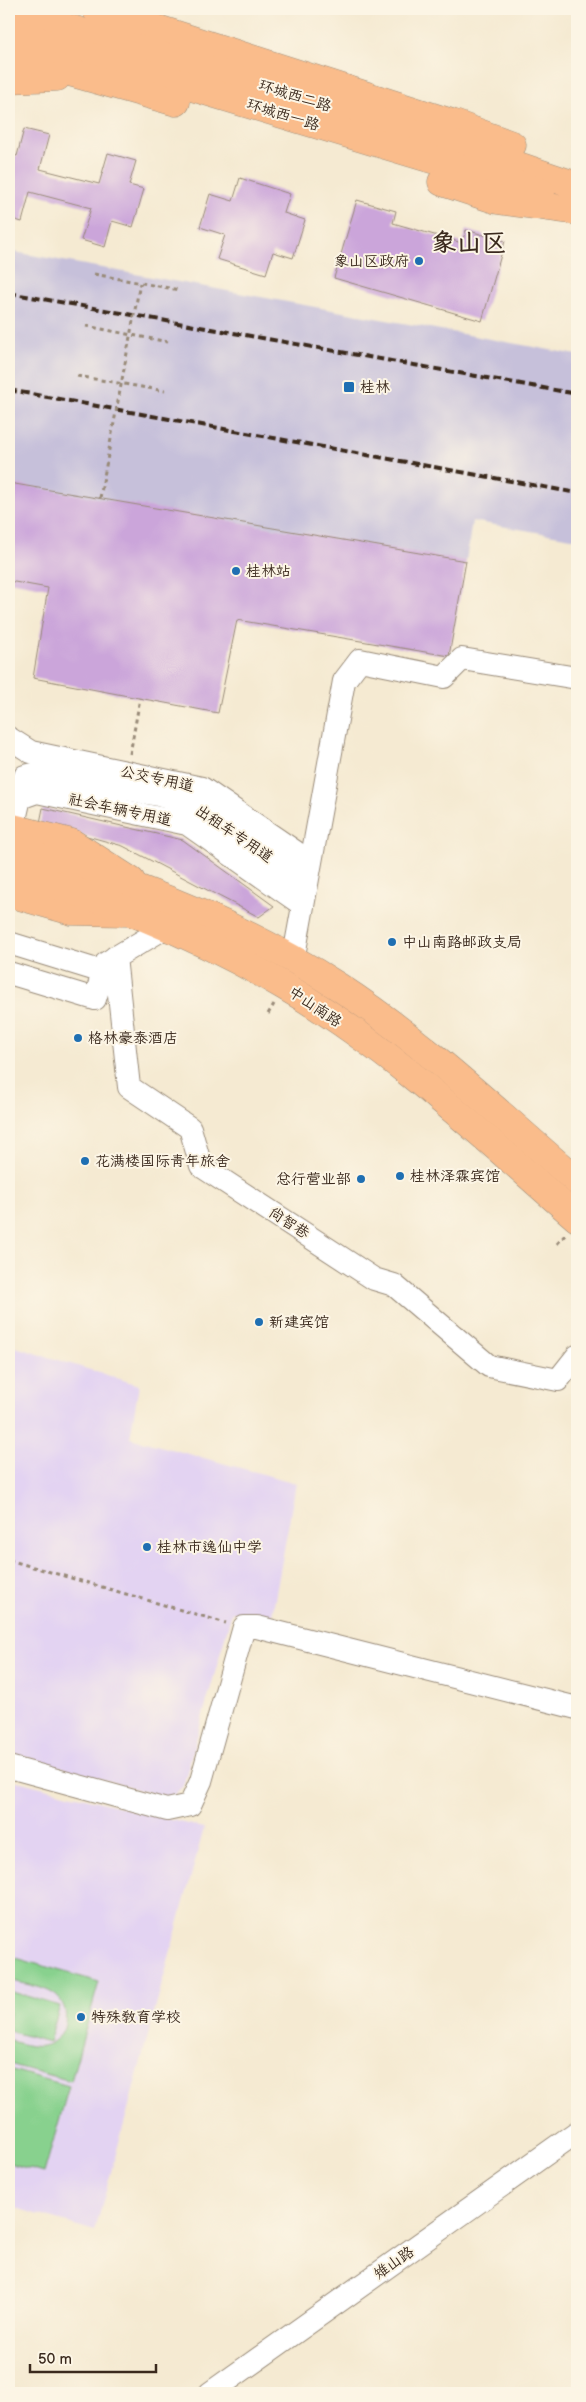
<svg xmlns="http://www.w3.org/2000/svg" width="586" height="2402" font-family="'Balsamiq Sans','LXGW WenKai TC',sans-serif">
<rect width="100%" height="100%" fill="#fcf5e5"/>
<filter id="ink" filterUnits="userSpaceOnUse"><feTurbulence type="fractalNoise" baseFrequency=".02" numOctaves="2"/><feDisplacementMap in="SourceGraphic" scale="10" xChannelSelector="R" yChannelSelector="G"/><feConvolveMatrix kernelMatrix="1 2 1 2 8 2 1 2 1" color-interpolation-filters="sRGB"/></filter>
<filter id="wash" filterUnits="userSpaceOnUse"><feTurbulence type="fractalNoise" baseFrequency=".0096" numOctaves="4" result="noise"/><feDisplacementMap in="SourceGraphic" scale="20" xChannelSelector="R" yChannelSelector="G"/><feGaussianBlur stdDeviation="1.12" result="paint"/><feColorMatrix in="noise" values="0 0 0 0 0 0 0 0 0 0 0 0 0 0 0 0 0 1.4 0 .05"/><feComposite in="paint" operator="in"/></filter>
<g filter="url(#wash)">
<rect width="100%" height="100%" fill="#f5ead2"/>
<g fill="#e3d3f2">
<path d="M 9,1345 L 139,1385 L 130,1438 L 296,1483 L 271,1621 L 232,1612 L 183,1786 L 173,1796 L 164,1797 L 9,1752 Z"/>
<path d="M 9,1779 L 204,1828 L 95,2231 L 9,2206 Z"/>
</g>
<path fill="#c6c0da" d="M 9,251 L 577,355 L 577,539 L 472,521 L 466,561 L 9,483 Z"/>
<g fill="#88d18e" stroke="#627e56">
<path d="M 9,1956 L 99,1982 L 71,2081 L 9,2064 L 9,2040 C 19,2043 32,2048 43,2046 C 67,2041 74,2008 54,1994 C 42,1986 23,1984 9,1980 Z"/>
<path d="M 9,1991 L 60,2006 L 49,2042 L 9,2031 Z"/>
<path d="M 9,2069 L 69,2086 L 44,2173 L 9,2163 Z"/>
</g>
<g id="blocks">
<g fill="#cba5da">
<path d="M 24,129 L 49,135 L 40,169 L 99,184 L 108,153 L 136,161 L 129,185 L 144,189 L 133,227 L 112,221 L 105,247 L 81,240 L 91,208 L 30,192 L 22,222 L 9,218 L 9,154 L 17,156 Z"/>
<path d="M 240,178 L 290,194 L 284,213 L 305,220 L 293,258 L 273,252 L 266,274 L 217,259 L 225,235 L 200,227 L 210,194 L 233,201 Z"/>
<path d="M 357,200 L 396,211 L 393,223 L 462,243 L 466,230 L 505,241 L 482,321 L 334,278 Z"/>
<path d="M 9,483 L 466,561 L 449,656 L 237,620 L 218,713 L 33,678 L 48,588 L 9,581 Z"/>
<path d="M 43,808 L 183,840 L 274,906 L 259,917 L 123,846 L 40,823 Z"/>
</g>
</g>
</g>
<g filter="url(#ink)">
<use href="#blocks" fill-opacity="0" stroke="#988a78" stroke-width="1"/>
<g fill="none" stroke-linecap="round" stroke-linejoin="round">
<defs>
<g id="minor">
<path d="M 9,738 L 31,752 L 202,788 L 306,859 L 303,878"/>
<path d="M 20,798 L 25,776 L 38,773 L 158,795 L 195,806 L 302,881"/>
<path d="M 13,828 L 20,798 L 37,792 L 187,824 L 297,901"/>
<path d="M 9,943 L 103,972"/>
<path d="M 115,957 L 129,1087 L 190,1128 L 201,1166 L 374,1279 L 394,1285 L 489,1366 L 558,1380 L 577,1356"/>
<path d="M 293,961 L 344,681 L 360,660 L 444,677 L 462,659 L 577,678"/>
<path d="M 9,973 L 95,999 L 106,963 L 168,926"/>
<path d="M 9,1767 L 167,1810 L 190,1805 L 201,1781 L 244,1627 L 257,1627 L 577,1708"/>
<path d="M 210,2393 L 577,2132"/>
</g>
<g id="major">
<path d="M 96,9 L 452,123 L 512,145"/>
<path d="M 9,10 L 478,152 L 577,186"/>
<path d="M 9,32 L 541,192"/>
<path d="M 9,55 L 176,102"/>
<path d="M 9,79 L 57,77"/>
<path d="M 442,182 L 497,200 L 577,211"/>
<path d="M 9,827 L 72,843 L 131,881"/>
<path d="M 9,893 L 72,911 L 127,912"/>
</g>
<g id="highway">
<path d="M 9,849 C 125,878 238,922 339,987 C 425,1043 500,1115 577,1181"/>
<path d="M 9,871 C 106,898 197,935 284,986 C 390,1047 485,1138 577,1218"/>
</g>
</defs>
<use href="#minor" stroke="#988a78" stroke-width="24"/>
<use href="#major" stroke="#988a78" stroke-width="29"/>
<use href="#highway" stroke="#988a78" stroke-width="29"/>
<g stroke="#988a78" stroke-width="3" stroke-dasharray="4 4" stroke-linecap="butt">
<path d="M 94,274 L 179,290"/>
<path d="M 86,326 L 168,342"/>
<path d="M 77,376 L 165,391"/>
<path d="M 130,754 L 140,698"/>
<path d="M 268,1014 L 274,1004"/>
<path d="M 557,1244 L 566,1234"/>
<path d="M 9,1560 L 226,1623"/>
</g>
<use href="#minor" stroke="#fff" stroke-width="22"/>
<use href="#major" stroke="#fabc8b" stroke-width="28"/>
<use href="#highway" stroke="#fabc8b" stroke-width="28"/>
<g stroke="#3b2a1e" stroke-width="4" stroke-dasharray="8 4" stroke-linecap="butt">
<path d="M 9,293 L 577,394"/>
<path d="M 9,390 L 577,493"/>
</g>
<path stroke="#988a78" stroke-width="3" stroke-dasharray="4 4" stroke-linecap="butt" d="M 100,498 L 140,283"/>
</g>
</g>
<g fill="#1f6fb2" stroke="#fcf5e5" stroke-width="2">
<circle cx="419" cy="261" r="5"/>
<rect x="343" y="381" width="12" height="12" rx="2.5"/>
<circle cx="236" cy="571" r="5"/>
<circle cx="392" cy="942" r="5"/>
<circle cx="78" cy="1038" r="5"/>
<circle cx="85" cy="1161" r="5"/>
<circle cx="400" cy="1176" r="5"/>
<circle cx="361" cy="1179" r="5"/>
<circle cx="259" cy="1322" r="5"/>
<circle cx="147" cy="1547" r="5"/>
<circle cx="81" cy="2017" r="5"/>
</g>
<g text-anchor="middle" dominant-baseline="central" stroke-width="4" stroke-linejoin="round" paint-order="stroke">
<g font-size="15" fill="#3b2a1e" stroke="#fcf5e5">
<text transform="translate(295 96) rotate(17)">环城西二路</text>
<text transform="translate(283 115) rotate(17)">环城西一路</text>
<text transform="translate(157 779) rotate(12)">公交专用道</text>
<text transform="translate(120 810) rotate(12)">社会车辆专用道</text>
<text transform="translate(234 834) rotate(34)">出租车专用道</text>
<text transform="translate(315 1007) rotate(34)">中山南路</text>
<text transform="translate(289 1223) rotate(33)">尚智巷</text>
<text transform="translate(394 2263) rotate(-35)">雉山路</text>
</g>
<g font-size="15" fill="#3b2a1e" stroke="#fcf5e5" text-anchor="start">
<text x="409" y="261" text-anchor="end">象山区政府</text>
<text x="360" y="387">桂林</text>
<text x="246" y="571">桂林站</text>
<text x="402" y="942">中山南路邮政支局</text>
<text x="88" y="1038">格林豪泰酒店</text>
<text x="95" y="1161">花满楼国际青年旅舍</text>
<text x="410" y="1176">桂林泽霖宾馆</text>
<text x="351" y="1179" text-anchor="end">总行营业部</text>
<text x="269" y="1322">新建宾馆</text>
<text x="157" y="1547">桂林市逸仙中学</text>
<text x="91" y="2017">特殊教育学校</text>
</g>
<g font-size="25" font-weight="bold" fill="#3b2a1e" stroke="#fcf5e5">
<text x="469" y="243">象山区</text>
</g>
</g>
<rect width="586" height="2402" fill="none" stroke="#fcf5e5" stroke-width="30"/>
<path d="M30 2364v8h126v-8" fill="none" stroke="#3b2a1e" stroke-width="2.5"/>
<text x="38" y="2364" font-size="15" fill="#3b2a1e" stroke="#fcf5e5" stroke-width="4" paint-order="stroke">50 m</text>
</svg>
